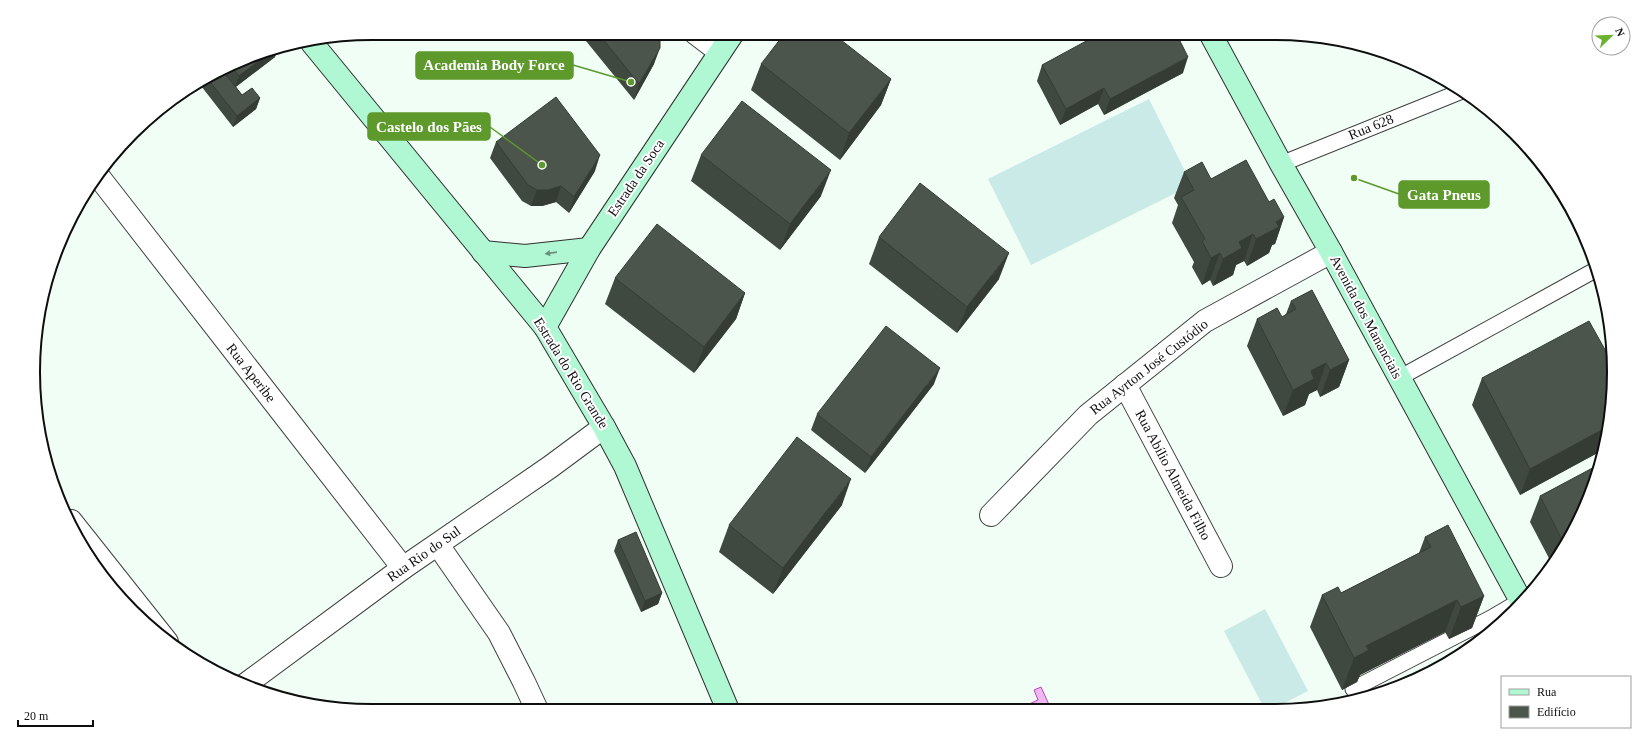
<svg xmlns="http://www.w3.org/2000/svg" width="1647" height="744" font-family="Georgia,serif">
<rect width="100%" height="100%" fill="#f0fef5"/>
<g fill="#caeae8">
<path d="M 1149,99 L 1192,185 L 1031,265 L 988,179 Z"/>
<path d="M 1265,609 L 1308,691 L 1275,708 L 1264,708 L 1224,631 Z"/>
</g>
<path fill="#efb8f1" stroke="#c045c2" d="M 1041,687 L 1051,709 L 1018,709 L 1038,700 L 1034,690 Z"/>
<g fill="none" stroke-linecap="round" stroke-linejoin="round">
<defs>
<g id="lane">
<path d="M 1281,164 L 1462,91"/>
<path d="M 1399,378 L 1597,269"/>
<path d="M 1353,689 L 1491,618 L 1520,601"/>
</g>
<g id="street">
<path d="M 695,33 L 720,52"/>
<path d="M 99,177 L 403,568"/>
<path d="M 1125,385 L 1221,566"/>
<path d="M 991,515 L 1088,415 L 1205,321 L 1331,252"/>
<path d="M 71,521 L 167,642"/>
<path d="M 438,545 L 499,633 L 524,682 L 537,710"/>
<path d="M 246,684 L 403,568 L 550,467 L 604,427"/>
</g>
<g id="secondary">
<path d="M 1210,33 L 1281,164 L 1331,252 L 1521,601"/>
<path d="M 312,43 L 545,327 L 604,427 L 625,466 L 728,710"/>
<path d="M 483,252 L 525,256 L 589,249"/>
<path d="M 545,327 L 589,249 L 733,33"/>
</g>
</defs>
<use href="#lane" stroke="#414141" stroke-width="17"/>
<use href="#street" stroke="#414141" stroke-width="24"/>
<use href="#secondary" stroke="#303030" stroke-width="24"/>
<use href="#lane" stroke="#fff" stroke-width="15"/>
<use href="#street" stroke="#fff" stroke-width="22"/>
<use href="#secondary" stroke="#b0f8d3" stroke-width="22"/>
</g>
<g fill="#404940">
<path d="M 588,33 L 658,33 L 654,64 L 634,100 L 586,41 Z"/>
<path d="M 263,51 L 275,57 L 236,87 L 242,95 L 260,98 L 256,109 L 233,127 L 198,82 L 203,78 Z"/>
<path d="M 761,64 L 891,79 L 881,105 L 840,160 L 751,90 Z"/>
<path d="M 1042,65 L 1183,73 L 1104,115 L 1098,104 L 1060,125 L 1037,81 Z"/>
<path d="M 496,142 L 595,171 L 569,213 L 556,202 L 542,206 L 531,206 L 522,201 L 490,158 Z"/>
<path d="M 701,155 L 821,196 L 780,250 L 691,181 Z"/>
<path d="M 1184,172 L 1211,179 L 1269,202 L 1284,217 L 1275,244 L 1272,245 L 1269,253 L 1247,266 L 1244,261 L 1236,265 L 1233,275 L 1213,286 L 1210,280 L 1202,285 L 1192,267 L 1194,262 L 1172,223 L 1178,205 L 1174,198 Z"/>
<path d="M 879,237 L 999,279 L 957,333 L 869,264 Z"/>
<path d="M 615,278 L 745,293 L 736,319 L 694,373 L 605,304 Z"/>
<path d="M 1291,301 L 1349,360 L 1339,387 L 1320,397 L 1317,390 L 1309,394 L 1305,405 L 1283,416 L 1247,346 L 1257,319 L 1282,317 L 1286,314 Z"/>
<path d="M 1609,325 L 1613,348 L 1606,334 Z"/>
<path d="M 1482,378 L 1611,416 L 1603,450 L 1520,495 L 1472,405 Z"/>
<path d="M 934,384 L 865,473 L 811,430 L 817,414 Z"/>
<path d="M 1596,481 L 1552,564 L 1530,522 L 1540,496 Z"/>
<path d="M 842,505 L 773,594 L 719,552 L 729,525 Z"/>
<path d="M 1425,537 L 1484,596 L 1472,628 L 1449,639 L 1445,632 L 1360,675 L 1357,682 L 1342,690 L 1310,627 L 1322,595 L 1341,593 L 1419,553 Z"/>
<path d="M 618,540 L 662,593 L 658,604 L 641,612 L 614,551 Z"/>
</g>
<g fill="#343c34">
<path d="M 660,48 L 654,64 L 634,100 L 639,84 Z"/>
<path d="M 275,49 L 278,49 L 275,57 L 235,87 L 239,76 Z"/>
<path d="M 1188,57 L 1183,73 L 1104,115 L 1110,99 Z"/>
<path d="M 891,79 L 881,105 L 840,160 L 849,133 Z"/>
<path d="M 1104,88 L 1098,104 L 1060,125 L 1066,109 Z"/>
<path d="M 260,98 L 256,109 L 233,127 L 237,116 Z"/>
<path d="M 600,155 L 595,171 L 569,213 L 574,197 Z"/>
<path d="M 831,170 L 821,196 L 780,250 L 790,224 Z"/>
<path d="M 561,186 L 556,202 L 542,206 L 531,206 L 537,190 Z"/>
<path d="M 1284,217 L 1275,244 L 1272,245 L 1269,253 L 1247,266 L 1256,239 L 1276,222 Z"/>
<path d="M 1253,234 L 1244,261 L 1236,265 L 1233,275 L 1213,286 L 1223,259 L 1239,242 Z"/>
<path d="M 1009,253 L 999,279 L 957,333 L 967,307 Z"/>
<path d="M 1220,253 L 1210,280 L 1202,285 L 1211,258 Z"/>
<path d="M 745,293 L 736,319 L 694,373 L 704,347 Z"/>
<path d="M 1349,360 L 1339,387 L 1320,397 L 1330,370 Z"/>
<path d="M 1326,363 L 1317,390 L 1309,394 L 1305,405 L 1283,416 L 1293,390 L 1311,371 Z"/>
<path d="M 940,368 L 934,384 L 865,473 L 871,457 Z"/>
<path d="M 1609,426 L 1603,450 L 1520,495 L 1530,469 Z"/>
<path d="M 851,479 L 842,505 L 773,594 L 783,568 Z"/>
<path d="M 662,593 L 658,604 L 641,612 L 645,601 Z"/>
<path d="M 1484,596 L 1472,628 L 1449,639 L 1461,607 Z"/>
<path d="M 1457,600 L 1445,632 L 1360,675 L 1357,682 L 1342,690 L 1354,658 L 1366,646 Z"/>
</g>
<g fill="#4b554b" stroke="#343c34">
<path d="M 598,33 L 658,33 L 660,41 L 660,48 L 639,84 Z"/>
<path d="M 785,33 L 832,33 L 891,79 L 849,133 L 761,64 Z"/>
<path d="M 1101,33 L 1176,33 L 1188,57 L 1110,99 L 1104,88 L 1066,109 L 1042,65 Z"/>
<path d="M 275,49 L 239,76 L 231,66 L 263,51 Z"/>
<path d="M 222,70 L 242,95 L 252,88 L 260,98 L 237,116 L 206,77 Z"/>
<path d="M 556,97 L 600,155 L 574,197 L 561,186 L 548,190 L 537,190 L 528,185 L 496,142 Z"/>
<path d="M 742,101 L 831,170 L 790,224 L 701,155 Z"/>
<path d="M 1246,160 L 1269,202 L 1274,199 L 1284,217 L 1276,222 L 1279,227 L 1256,239 L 1253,234 L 1239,242 L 1242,248 L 1223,259 L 1220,253 L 1211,258 L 1202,241 L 1205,239 L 1181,197 L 1194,190 L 1184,172 L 1202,162 L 1211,179 Z"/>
<path d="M 920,183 L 1009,253 L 967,307 L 879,237 Z"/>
<path d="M 657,224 L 745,293 L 704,347 L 615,278 Z"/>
<path d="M 1312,290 L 1349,360 L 1330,370 L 1326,363 L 1311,371 L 1314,379 L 1293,390 L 1257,319 L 1277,308 L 1282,317 L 1296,309 L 1291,301 Z"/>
<path d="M 1589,321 L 1613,364 L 1611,416 L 1609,426 L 1530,469 L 1482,378 Z"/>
<path d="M 886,326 L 940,368 L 871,457 L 817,414 Z"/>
<path d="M 797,437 L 851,479 L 783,568 L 729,525 Z"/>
<path d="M 1600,464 L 1596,481 L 1563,542 L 1540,496 Z"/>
<path d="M 1448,525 L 1484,596 L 1461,607 L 1457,600 L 1366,646 L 1369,650 L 1354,658 L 1322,595 L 1338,587 L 1341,593 L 1431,547 L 1425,537 Z"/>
<path d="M 636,532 L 662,593 L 645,601 L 618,540 Z"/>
</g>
<defs><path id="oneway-solid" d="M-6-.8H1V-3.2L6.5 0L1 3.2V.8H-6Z"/></defs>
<use fill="#678f7a" href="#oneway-solid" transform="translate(551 253) rotate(172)"/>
<g text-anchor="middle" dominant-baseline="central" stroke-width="4" stroke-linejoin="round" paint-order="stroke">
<g font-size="14" fill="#0e0e0e" stroke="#fff">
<text transform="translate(1371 127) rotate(-22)">Rua 628</text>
<text transform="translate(636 178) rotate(-56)">Estrada da Soca</text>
<text transform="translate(1366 317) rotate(62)">Avenida dos Mananciais</text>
<text transform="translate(1149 367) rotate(-38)">Rua Ayrton José Custódio</text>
<text transform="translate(251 373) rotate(52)">Rua Aperibe</text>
<text transform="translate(571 373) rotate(58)">Estrada do Rio Grande</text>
<text transform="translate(1173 475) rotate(62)">Rua Abílio Almeida Filho</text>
<text transform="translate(424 554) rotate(-35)">Rua Rio do Sul</text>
</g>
</g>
<path d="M0 0H1647V744H0ZM372 40H1275A332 332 0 0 1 1607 372V372A332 332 0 0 1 1275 704H372A332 332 0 0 1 40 372V372A332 332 0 0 1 372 40Z" fill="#fff" fill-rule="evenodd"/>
<path fill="none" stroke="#0e0e0e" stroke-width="2" d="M372 40H1275A332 332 0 0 1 1607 372V372A332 332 0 0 1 1275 704H372A332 332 0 0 1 40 372V372A332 332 0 0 1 372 40Z"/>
<path fill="none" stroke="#5e992c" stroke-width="1.5" d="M631 82L573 65M542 165L490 127M1354 178L1399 194"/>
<g fill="#5e992c" stroke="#fff" stroke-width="1.5">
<circle cx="631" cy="82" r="4"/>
<circle cx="542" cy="165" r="4"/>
<circle cx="1354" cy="178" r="4"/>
</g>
<g fill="#5e992c" stroke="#5e992c" stroke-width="1.5">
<rect x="416" y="52" width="157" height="27" rx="4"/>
<rect x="368" y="113" width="122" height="27" rx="4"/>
<rect x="1399" y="181" width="90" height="27" rx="4"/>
</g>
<g font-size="15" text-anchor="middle" font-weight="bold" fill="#fff">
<text x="494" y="70">Academia Body Force</text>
<text x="429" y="132">Castelo dos Pães</text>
<text x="1444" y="200">Gata Pneus</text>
</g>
<rect x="1501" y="676" width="130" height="52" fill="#ffffff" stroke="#9f9f9f"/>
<rect x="1509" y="689" width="20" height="6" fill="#b0f8d3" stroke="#9f9f9f"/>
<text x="1537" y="696" font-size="12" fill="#0e0e0e">Rua</text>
<rect x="1509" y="706" width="20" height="12" fill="#4b554b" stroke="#9f9f9f"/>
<text x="1537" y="716" font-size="12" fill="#0e0e0e">Edifício</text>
<g transform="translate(1611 36) rotate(67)"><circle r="19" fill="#ffffff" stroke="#9f9f9f"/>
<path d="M0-3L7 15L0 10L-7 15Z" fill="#6cb231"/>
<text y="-6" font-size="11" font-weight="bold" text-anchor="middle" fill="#0e0e0e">N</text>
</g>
<path d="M18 720v6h75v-6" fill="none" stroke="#0e0e0e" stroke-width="2"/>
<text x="24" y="720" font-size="12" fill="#0e0e0e" stroke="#ffffff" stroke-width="3" paint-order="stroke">20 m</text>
</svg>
